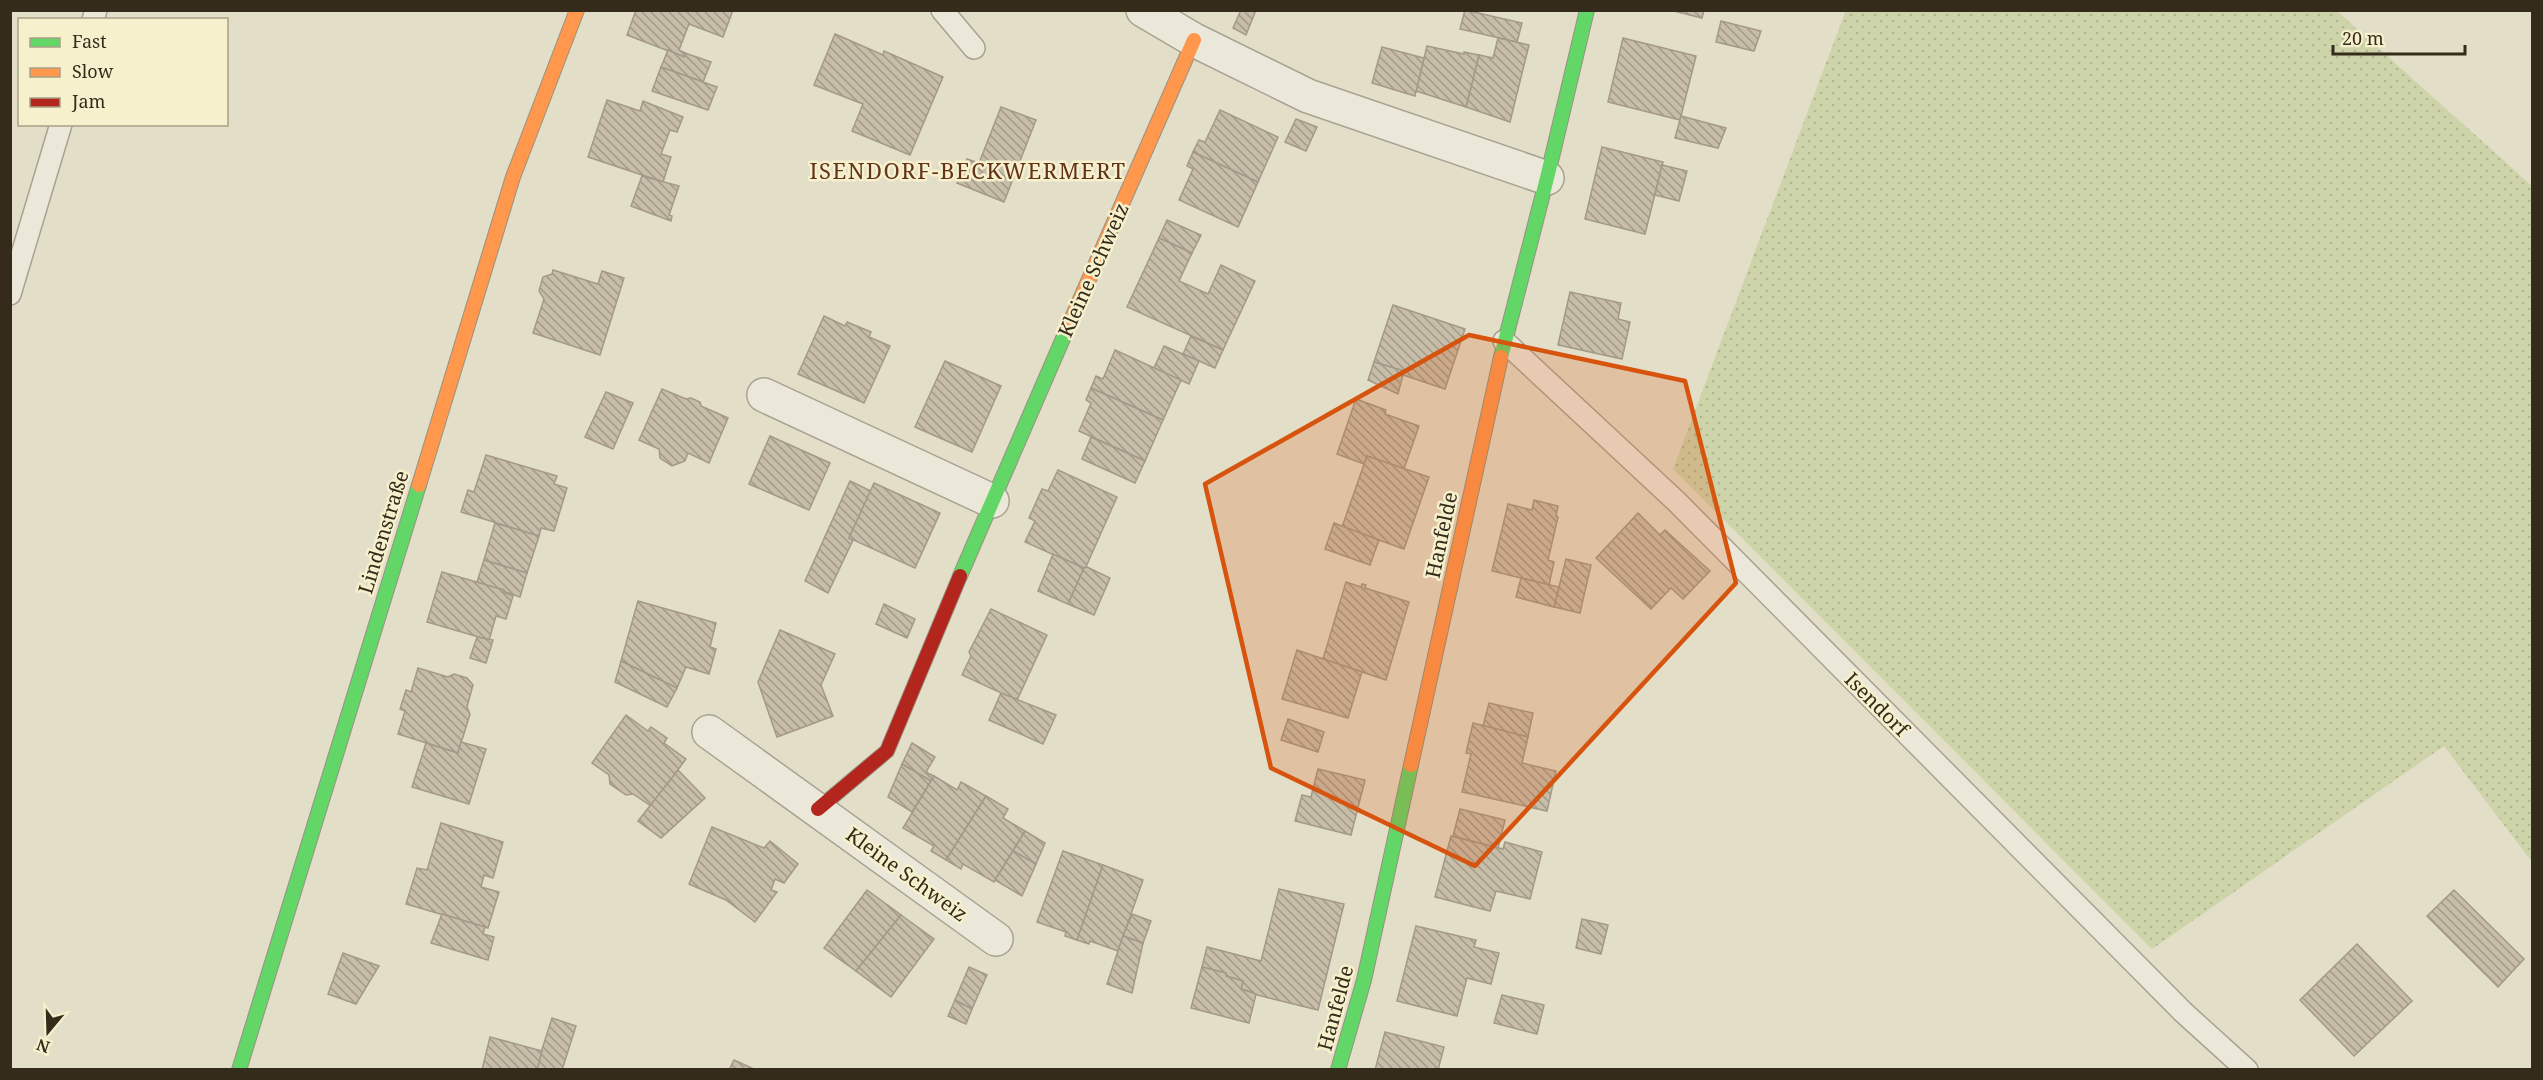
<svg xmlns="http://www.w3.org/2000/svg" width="2543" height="1080" font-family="'Noto Serif',serif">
<defs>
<pattern id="grass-dots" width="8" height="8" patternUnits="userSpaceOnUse" patternTransform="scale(1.5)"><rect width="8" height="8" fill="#ced4aa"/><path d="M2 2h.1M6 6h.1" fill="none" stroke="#b2b692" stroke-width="1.8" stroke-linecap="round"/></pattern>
<pattern id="building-back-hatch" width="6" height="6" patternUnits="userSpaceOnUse" patternTransform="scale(1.5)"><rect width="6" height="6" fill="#c7bda9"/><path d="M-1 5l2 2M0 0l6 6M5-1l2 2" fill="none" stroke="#a29a89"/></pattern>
</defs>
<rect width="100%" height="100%" fill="#e3dec8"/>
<path fill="url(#grass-dots)" d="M 1846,10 L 2337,11 L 2532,186 L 2532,862 L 2444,746 L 2152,949 L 1673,469 Z"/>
<g fill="url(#building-back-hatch)" stroke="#a39988" stroke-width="1.5">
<path d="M 636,10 L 733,10 L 723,37 L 689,24 L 679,50 L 685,53 L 684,57 L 627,35 Z"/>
<path d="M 1241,10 L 1256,10 L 1246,35 L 1233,28 Z"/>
<path d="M 1465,10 L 1522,23 L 1517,42 L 1460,29 Z"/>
<path d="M 1670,10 L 1704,10 L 1702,18 Z"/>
<path d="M 1721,21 L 1761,31 L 1754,51 L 1716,42 Z"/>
<path d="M 835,34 L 883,55 L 884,51 L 943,77 L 910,155 L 852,131 L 863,104 L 814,85 Z"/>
<path d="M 1498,38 L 1529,45 L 1510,122 L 1466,107 L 1479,55 L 1493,58 Z"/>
<path d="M 1623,38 L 1696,56 L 1680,120 L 1608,102 Z"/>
<path d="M 1427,46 L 1464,54 L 1464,52 L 1479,55 L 1466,107 L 1416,91 Z"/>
<path d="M 1382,47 L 1424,58 L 1415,96 L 1372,83 Z"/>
<path d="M 668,50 L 684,57 L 685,53 L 711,62 L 703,82 L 661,67 Z"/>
<path d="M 661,67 L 717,87 L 708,110 L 652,91 Z"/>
<path d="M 607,100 L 640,111 L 643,101 L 683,117 L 677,132 L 670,130 L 661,154 L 671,157 L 663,182 L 588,157 Z"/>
<path d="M 1001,107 L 1036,120 L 1004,202 L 957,183 L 967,159 L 979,163 Z"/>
<path d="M 1220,110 L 1278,137 L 1258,182 L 1193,152 L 1199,140 L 1205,142 Z"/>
<path d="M 1681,116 L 1726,128 L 1718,148 L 1675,138 Z"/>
<path d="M 1296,119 L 1317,127 L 1306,151 L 1285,142 Z"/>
<path d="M 1602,147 L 1663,162 L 1645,234 L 1585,219 Z"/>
<path d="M 1193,152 L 1258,182 L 1238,227 L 1179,200 L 1193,169 L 1187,166 Z"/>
<path d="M 1662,165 L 1687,171 L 1679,201 L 1655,195 Z"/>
<path d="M 642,176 L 679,186 L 669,215 L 672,216 L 671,221 L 631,206 Z"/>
<path d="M 1167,220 L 1201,235 L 1192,253 L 1159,238 Z"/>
<path d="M 1159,238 L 1192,253 L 1179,281 L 1208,294 L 1221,265 L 1255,281 L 1223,350 L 1127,307 Z"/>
<path d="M 553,270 L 598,284 L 602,271 L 624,278 L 600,355 L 533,333 L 544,299 L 539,291 L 543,277 L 552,274 Z"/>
<path d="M 1570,292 L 1621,303 L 1618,319 L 1630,322 L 1622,359 L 1558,345 Z"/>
<path d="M 1393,305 L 1465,329 L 1445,389 L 1403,375 L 1404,371 L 1374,362 Z"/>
<path d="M 824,316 L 845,326 L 847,322 L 871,332 L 869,337 L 890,346 L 864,403 L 798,374 Z"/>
<path d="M 1191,336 L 1223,350 L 1215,368 L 1183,354 Z"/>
<path d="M 1164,346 L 1199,361 L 1189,384 L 1154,368 Z"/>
<path d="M 1115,350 L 1181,380 L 1163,420 L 1091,388 L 1096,376 L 1103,379 Z"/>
<path d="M 945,361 L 1001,386 L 972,452 L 915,427 Z"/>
<path d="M 1374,362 L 1404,371 L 1398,394 L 1368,380 Z"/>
<path d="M 1091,388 L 1163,420 L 1145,461 L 1079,431 L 1091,403 L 1086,400 Z"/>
<path d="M 662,389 L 686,399 L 691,398 L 700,402 L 701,406 L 728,418 L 709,463 L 688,453 L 685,461 L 672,466 L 660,458 L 659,449 L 639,440 Z"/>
<path d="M 606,392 L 633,403 L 613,449 L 585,437 Z"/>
<path d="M 1356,399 L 1386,410 L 1385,414 L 1419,426 L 1404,469 L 1367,456 L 1364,464 L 1337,454 Z"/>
<path d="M 770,436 L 830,463 L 809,510 L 749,484 Z"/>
<path d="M 1091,437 L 1145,461 L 1135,483 L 1082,459 Z"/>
<path d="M 486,455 L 557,476 L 554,484 L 567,488 L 554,531 L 541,528 L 539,536 L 461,512 L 468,490 L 474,492 Z"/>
<path d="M 1367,456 L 1429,477 L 1404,549 L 1342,527 Z"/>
<path d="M 1058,470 L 1117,497 L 1085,569 L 1025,542 L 1035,521 L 1029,518 L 1042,489 L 1048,491 Z"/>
<path d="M 850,481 L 871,491 L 849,538 L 853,540 L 828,593 L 805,581 Z"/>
<path d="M 874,483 L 940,513 L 915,568 L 849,538 Z"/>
<path d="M 1534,500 L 1558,506 L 1556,516 L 1558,517 L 1548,560 L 1554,562 L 1549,585 L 1492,571 L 1508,504 L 1532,510 Z"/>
<path d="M 1638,513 L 1660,535 L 1665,530 L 1710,571 L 1683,599 L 1671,588 L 1651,609 L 1596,558 Z"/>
<path d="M 495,523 L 539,536 L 527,573 L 484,560 Z"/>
<path d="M 1334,523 L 1379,540 L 1370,565 L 1325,549 Z"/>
<path d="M 1053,554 L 1084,568 L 1068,604 L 1038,591 Z"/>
<path d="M 1566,559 L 1591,565 L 1580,613 L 1554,607 Z"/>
<path d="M 484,560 L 527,573 L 520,597 L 477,582 Z"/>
<path d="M 1087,567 L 1110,578 L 1094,615 L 1068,604 L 1084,568 Z"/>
<path d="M 442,572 L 504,590 L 503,592 L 513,596 L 506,619 L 496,616 L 489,640 L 427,622 Z"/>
<path d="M 1521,578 L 1559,587 L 1554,607 L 1516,597 Z"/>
<path d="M 1346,582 L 1361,587 L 1362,584 L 1366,585 L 1365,588 L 1409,602 L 1386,680 L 1323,659 Z"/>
<path d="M 638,601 L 716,623 L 710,647 L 716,649 L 709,674 L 686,667 L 677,688 L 621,661 Z"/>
<path d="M 884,604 L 915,619 L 907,638 L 876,624 Z"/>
<path d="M 991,609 L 1047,635 L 1018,698 L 1014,699 L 962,675 L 971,656 L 969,652 Z"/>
<path d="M 780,630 L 835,654 L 821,685 L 833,716 L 777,737 L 758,682 Z"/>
<path d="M 477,637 L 493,640 L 486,663 L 470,658 Z"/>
<path d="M 1297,650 L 1362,672 L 1348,718 L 1282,699 Z"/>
<path d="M 621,661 L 677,688 L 667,707 L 615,682 Z"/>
<path d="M 418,668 L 448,677 L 454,674 L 467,678 L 473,685 L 467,707 L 470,714 L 458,753 L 398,734 L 405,711 L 400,709 L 406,690 L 411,692 Z"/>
<path d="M 1001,693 L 1056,715 L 1043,744 L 989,720 Z"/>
<path d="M 1489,703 L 1533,713 L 1528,737 L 1483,726 Z"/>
<path d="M 626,715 L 648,731 L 651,727 L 667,738 L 664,743 L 686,759 L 651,806 L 633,794 L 626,795 L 610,784 L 609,775 L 592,763 Z"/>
<path d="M 1288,719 L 1324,732 L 1318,752 L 1281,740 Z"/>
<path d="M 1473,723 L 1528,737 L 1522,763 L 1556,771 L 1547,811 L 1462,792 L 1471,754 L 1466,753 Z"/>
<path d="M 461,742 L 486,749 L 469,804 L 412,787 L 426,743 L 458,753 Z"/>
<path d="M 912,743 L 935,757 L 926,772 L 934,776 L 931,781 L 902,764 Z"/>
<path d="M 902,764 L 931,781 L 912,812 L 888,797 Z"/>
<path d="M 1318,769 L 1365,780 L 1351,835 L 1295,821 L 1302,795 L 1311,797 Z"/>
<path d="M 678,770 L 705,798 L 661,838 L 638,821 Z"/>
<path d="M 934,776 L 957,790 L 961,782 L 986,796 L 946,860 L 931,851 L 934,846 L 903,828 Z"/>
<path d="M 986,796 L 1008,809 L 1003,818 L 1025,831 L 994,882 L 963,864 L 961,869 L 946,860 Z"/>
<path d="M 1460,809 L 1505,820 L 1498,848 L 1453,836 Z"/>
<path d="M 441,823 L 503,842 L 493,878 L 484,875 L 481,887 L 499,892 L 488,928 L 406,904 L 417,868 L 427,870 Z"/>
<path d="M 712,827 L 764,848 L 770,841 L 798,864 L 784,883 L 775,879 L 771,890 L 777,892 L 755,922 L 726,900 L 689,884 Z"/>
<path d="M 1025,831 L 1045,843 L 1036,864 L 1013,851 Z"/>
<path d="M 1451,836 L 1503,849 L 1505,842 L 1542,852 L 1530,899 L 1496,891 L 1490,911 L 1435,897 Z"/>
<path d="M 1013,851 L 1036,864 L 1022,896 L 995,880 Z"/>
<path d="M 1063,851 L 1103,865 L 1077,940 L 1065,936 L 1066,932 L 1037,922 Z"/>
<path d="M 1103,865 L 1143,880 L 1118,951 L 1090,941 L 1089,944 L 1077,940 Z"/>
<path d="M 1279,889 L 1344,904 L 1318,1010 L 1253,994 L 1253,992 L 1241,989 L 1243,981 L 1226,976 L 1226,973 L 1202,967 L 1207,947 L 1261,961 Z"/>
<path d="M 867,890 L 901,915 L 856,971 L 824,948 Z"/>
<path d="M 2454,890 L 2524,959 L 2498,987 L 2427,916 Z"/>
<path d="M 442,914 L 485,927 L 483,934 L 494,937 L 488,960 L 431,943 Z"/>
<path d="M 1132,914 L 1151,921 L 1143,943 L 1123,936 Z"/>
<path d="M 901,915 L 934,939 L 891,997 L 856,971 Z"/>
<path d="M 1582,919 L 1608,925 L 1601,954 L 1576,948 Z"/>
<path d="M 1416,926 L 1476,940 L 1474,947 L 1499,953 L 1491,984 L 1467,978 L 1457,1016 L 1397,1001 Z"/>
<path d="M 1123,936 L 1143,943 L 1132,993 L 1107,984 Z"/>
<path d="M 2357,944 L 2412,1001 L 2354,1056 L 2300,1000 Z"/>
<path d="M 343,953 L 379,966 L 356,1004 L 328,994 Z"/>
<path d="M 969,967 L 987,975 L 972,1009 L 955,1000 Z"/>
<path d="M 1202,967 L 1226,973 L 1226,976 L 1243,981 L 1241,989 L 1256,994 L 1249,1023 L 1191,1008 Z"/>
<path d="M 1502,995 L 1544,1005 L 1537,1034 L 1494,1023 Z"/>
<path d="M 955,1000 L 972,1009 L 966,1024 L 948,1016 Z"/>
<path d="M 552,1018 L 576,1026 L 562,1070 L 543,1070 L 536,1068 Z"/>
<path d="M 1385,1032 L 1444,1047 L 1438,1070 L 1375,1070 Z"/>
<path d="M 490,1037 L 542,1051 L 537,1070 L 482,1070 Z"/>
<path d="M 734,1060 L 756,1070 L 729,1070 Z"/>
</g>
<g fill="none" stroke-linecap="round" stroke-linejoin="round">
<defs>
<g id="lane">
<path d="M 942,10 L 974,48"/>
<path d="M 93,20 L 96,10"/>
<path d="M 10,294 L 61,124"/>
<path d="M 1504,341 L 1677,502 L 2183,1012 L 2247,1070"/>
</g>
<g id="street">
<path d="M 1143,10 L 1194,40 L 1308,96 L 1547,178"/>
<path d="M 764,395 L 992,501"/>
<path d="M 709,732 L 996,939"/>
</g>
<g id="fast">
<path d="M 1501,357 L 1547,178 L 1587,10"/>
<path d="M 960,576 L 1068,327"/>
<path d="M 239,1070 L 419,485"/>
<path d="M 1338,1070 L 1364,980 L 1411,765"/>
</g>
<g id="slow">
<path d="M 1068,327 L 1194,40"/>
<path d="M 419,485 L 513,177 L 577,10"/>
<path d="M 1411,765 L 1501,357"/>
</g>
<path id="jam" d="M 818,809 L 887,751 L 960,576"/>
</defs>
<use href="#lane" stroke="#a8a292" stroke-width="24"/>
<use href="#street" stroke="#a8a292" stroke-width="36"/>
<use href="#fast" stroke="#979282" stroke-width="16"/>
<use href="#slow" stroke="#979282" stroke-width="16"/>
<use href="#jam" stroke="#979282" stroke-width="16"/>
<use href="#lane" stroke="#ebe8da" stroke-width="21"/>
<use href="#street" stroke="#ebe8da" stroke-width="33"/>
<use href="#fast" stroke="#63d668" stroke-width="14"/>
<use href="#slow" stroke="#ff974d" stroke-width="14"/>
<use href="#jam" stroke="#b3261e" stroke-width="14"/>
</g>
<path fill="#d6540e" fill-opacity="0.2" stroke="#d6540e" stroke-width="4.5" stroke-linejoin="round" d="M 1469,335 L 1685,381 L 1736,583 L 1475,866 L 1271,768 L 1205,484 Z"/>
<g text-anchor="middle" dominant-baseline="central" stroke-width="5" stroke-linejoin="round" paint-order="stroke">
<g font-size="20" fill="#352b1b" stroke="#f6f0cd">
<text transform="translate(1093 270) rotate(-66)">Kleine Schweiz</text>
<text transform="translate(383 532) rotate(-73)">Lindenstraße</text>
<text transform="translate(1441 535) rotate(-78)">Hanfelde</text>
<text transform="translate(1877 704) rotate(45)">Isendorf</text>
<text transform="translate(907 874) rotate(36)">Kleine Schweiz</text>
<text transform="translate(1335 1008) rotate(-75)">Hanfelde</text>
</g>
<g font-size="22" letter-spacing="1.5" fill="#63331a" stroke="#f6f0cd">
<text x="968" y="170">ISENDORF-BECKWERMERT</text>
</g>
</g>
<rect width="2543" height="1080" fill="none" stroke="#352b1b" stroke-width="24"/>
<rect x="18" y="18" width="210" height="108" fill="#f6f0cd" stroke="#a9a186" stroke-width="1.5"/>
<rect x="30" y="38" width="30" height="9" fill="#63d668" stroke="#a9a186" stroke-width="1.5"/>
<text x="72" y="48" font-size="18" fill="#352b1b">Fast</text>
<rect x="30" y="68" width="30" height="9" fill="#ff974d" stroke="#a9a186" stroke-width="1.5"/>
<text x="72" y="78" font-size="18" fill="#352b1b">Slow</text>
<rect x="30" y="98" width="30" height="9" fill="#b3261e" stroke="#a9a186" stroke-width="1.5"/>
<text x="72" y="108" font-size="18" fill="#352b1b">Jam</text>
<g transform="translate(48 1032) rotate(199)" stroke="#f6f0cd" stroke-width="4.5" paint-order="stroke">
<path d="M0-4.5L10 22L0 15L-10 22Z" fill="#352b1b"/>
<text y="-9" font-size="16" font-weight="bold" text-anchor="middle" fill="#352b1b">N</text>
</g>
<path d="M2333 45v9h132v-9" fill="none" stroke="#352b1b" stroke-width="3"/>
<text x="2342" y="45" font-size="18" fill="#352b1b" stroke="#f6f0cd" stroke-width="4.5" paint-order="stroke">20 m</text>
</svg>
